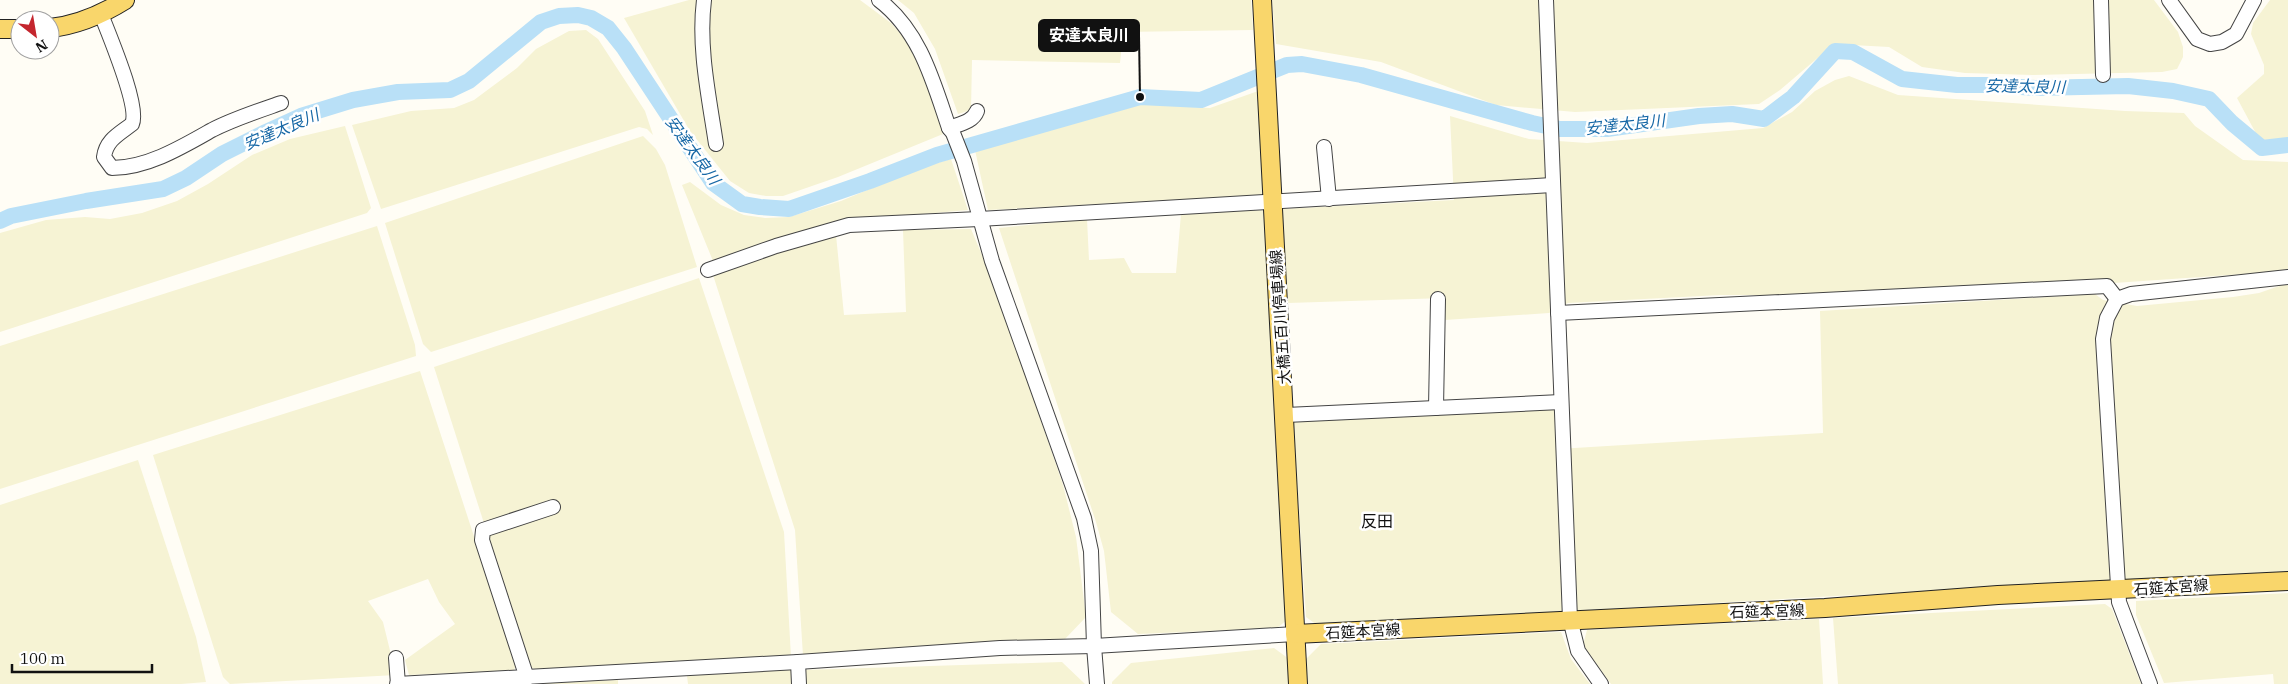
<svg xmlns="http://www.w3.org/2000/svg" width="2288" height="684" font-family="'IBM Plex Serif','Noto Sans JP',serif">
<rect width="100%" height="100%" fill="#fffdf5"/>
<g fill="#f6f3d4">
<path d="M 689,0 L 860,0 L 891,23 L 912,47 L 929,85 L 943,134 L 838,177 L 783,196 L 766,196 L 749,193 L 730,181 L 690,131 L 624,18 Z"/>
<path d="M 898,0 L 1251,0 L 1253,30 L 1123,32 L 1120,63 L 972,60 L 971,110 L 958,114 L 935,49 L 914,13 Z"/>
<path d="M 1272,0 L 2154,0 L 2178,32 L 2183,47 L 2183,57 L 2177,69 L 2162,72 L 2033,75 L 1965,73 L 1922,67 L 1889,47 L 1834,44 L 1780,90 L 1759,104 L 1575,112 L 1496,105 L 1381,62 L 1276,44 Z"/>
<path d="M 2270,0 L 2288,0 L 2288,137 L 2270,142 L 2259,139 L 2237,98 L 2264,74 L 2264,65 L 2251,34 L 2253,23 Z"/>
<path d="M 586,30 L 598,39 L 645,111 L 653,135 L 647,129 L 639,127 L 381,209 L 352,125 L 411,111 L 454,108 L 474,100 L 517,68 L 536,49 L 569,31 Z"/>
<path d="M 1849,76 L 1898,95 L 2125,111 L 2184,113 L 2195,126 L 2243,160 L 2288,162 L 2288,271 L 2114,283 L 2092,279 L 1826,295 L 1721,295 L 1568,303 L 1549,313 L 1445,320 L 1445,298 L 1288,303 L 1282,209 L 1454,200 L 1450,116 L 1529,139 L 1587,143 L 1763,128 L 1792,112 L 1815,91 L 1835,80 Z"/>
<path d="M 1261,90 L 1265,195 L 988,210 L 975,150 L 1122,107 L 1139,104 L 1210,108 Z"/>
<path d="M 345,126 L 371,208 L 367,213 L 0,332 L 0,233 L 46,220 L 85,217 L 110,219 L 142,213 L 177,201 L 208,184 L 252,155 L 290,139 Z"/>
<path d="M 643,136 L 656,149 L 665,165 L 697,267 L 431,352 L 423,344 L 385,223 Z"/>
<path d="M 951,159 L 968,210 L 835,222 L 713,261 L 682,185 L 690,182 L 721,205 L 744,215 L 765,218 L 789,217 L 841,201 L 920,168 Z"/>
<path d="M 1264,210 L 1287,620 L 1277,628 L 1138,634 L 1111,612 L 1104,551 L 1096,522 L 999,228 L 1087,219 L 1089,260 L 1124,258 L 1132,273 L 1176,273 L 1181,214 Z"/>
<path d="M 377,226 L 415,345 L 416,356 L 0,489 L 0,346 Z"/>
<path d="M 971,229 L 993,281 L 1063,485 L 1076,537 L 1086,617 L 1065,639 L 803,656 L 795,530 L 713,275 L 719,271 L 836,235 L 844,315 L 906,312 L 903,230 Z"/>
<path d="M 699,278 L 784,532 L 791,657 L 535,669 L 530,667 L 434,367 Z"/>
<path d="M 2288,283 L 2288,574 L 1836,596 L 1317,625 L 1306,617 L 1293,419 L 1555,407 L 1558,449 L 1823,433 L 1820,311 L 2095,294 L 2103,300 L 2137,306 L 2233,297 L 2259,293 Z"/>
<path d="M 420,371 L 516,665 L 514,670 L 409,675 L 405,660 L 455,624 L 439,602 L 428,579 L 368,601 L 383,622 L 396,675 L 230,684 L 223,677 L 153,455 Z"/>
<path d="M 138,460 L 196,637 L 206,682 L 181,684 L 0,684 L 0,505 Z"/>
<path d="M 2288,593 L 2288,684 L 2274,684 L 2273,674 L 2164,683 L 2136,615 L 2136,601 Z"/>
<path d="M 2105,604 L 2112,609 L 2141,684 L 1838,684 L 1833,618 Z"/>
<path d="M 1819,619 L 1823,684 L 1611,684 L 1583,645 L 1587,630 Z"/>
<path d="M 1561,632 L 1571,659 L 1590,684 L 1308,684 L 1306,659 L 1321,644 Z"/>
<path d="M 1274,648 L 1289,659 L 1290,684 L 1112,684 L 1112,682 L 1131,663 Z"/>
<path d="M 1062,662 L 1085,684 L 802,684 L 802,670 Z"/>
<path d="M 793,669 L 794,684 L 688,684 L 687,676 Z"/>
<path d="M 618,680 L 618,684 L 522,684 Z"/>
</g>
<g fill="none" stroke-linecap="round" stroke-linejoin="round">
<path stroke="#b9e0f7" stroke-width="16" d="M 0,221 L 11,216 L 86,201 L 163,189 L 186,178 L 222,154 L 266,132 L 301,116 L 353,100 L 398,92 L 450,90 L 469,81 L 541,22 L 559,16 L 578,15 L 591,18 L 608,28 L 624,48 L 713,183 L 742,204 L 760,207 L 789,209 L 870,181 L 937,155 L 1140,97 L 1201,100 L 1287,65 L 1302,64 L 1361,75 L 1532,123 L 1560,129 L 1607,129 L 1699,116 L 1732,114 L 1764,119 L 1793,97 L 1835,51 L 1853,52 L 1902,79 L 1957,85 L 1995,85 L 2035,88 L 2128,86 L 2173,91 L 2209,99 L 2232,123 L 2262,148 L 2288,145"/>
<defs>
<g id="minor">
<path d="M 704,0 C 698,47 709,97 716,144"/>
<path d="M 879,0 C 920,31 933,81 949,128 L 953,133 L 964,161 L 992,261 L 1084,518 L 1091,551 L 1094,646 L 1097,684"/>
<path d="M 1546,0 L 1570,619 L 1578,651 L 1601,684"/>
<path d="M 2101,0 L 2103,75"/>
<path d="M 2169,0 L 2197,39 L 2210,44 L 2222,42 L 2236,34 L 2254,0"/>
<path d="M 101,14 C 109,35 140,107 132,124 C 119,134 106,140 104,157 L 112,168 C 147,168 182,147 212,130 C 233,119 258,111 281,103"/>
<path d="M 949,128 C 959,124 973,122 977,111"/>
<path d="M 1324,147 L 1329,199"/>
<path d="M 708,270 L 776,246 L 849,225 L 979,219 L 1552,185"/>
<path d="M 1558,313 L 2107,286 L 2117,299"/>
<path d="M 1436,408 L 1438,299"/>
<path d="M 1286,415 L 1561,402"/>
<path d="M 396,658 L 398,684"/>
<path d="M 798,662 L 799,684"/>
<path d="M 527,678 L 482,540 L 483,530 L 553,507"/>
<path d="M 397,684 L 798,662 L 1000,648 L 1094,646 L 1295,634"/>
<path d="M 2150,684 L 2119,602 L 2103,339 L 2107,318 L 2117,299 L 2131,294 L 2288,277"/>
</g>
<g id="major">
<path d="M 1262,0 L 1298,684"/>
<path d="M 50,28 C 78,25 101,15 125,0"/>
<path d="M 0,29 L 20,29"/>
<path d="M 1295,634 L 1825,608 L 1998,595 L 2288,581"/>
</g>
</defs>
<use href="#minor" stroke="#444" stroke-width="16"/>
<use href="#major" stroke="#222" stroke-width="20"/>
<use href="#minor" stroke="#fff" stroke-width="14"/>
<use href="#major" stroke="#f9d66b" stroke-width="18"/>
</g>
<g text-anchor="middle" dominant-baseline="central" stroke-width="5" stroke-linejoin="round" paint-order="stroke">
<g font-size="15" fill="#111" stroke="#fff">
<text transform="translate(1280 317) rotate(-94)">大橋五百川停車場線</text>
<text transform="translate(2171 587) rotate(-4)">石筵本宮線</text>
<text transform="translate(1767 611) rotate(-2)">石筵本宮線</text>
<text transform="translate(1363 631) rotate(-3)">石筵本宮線</text>
</g>
<g font-size="16" font-style="italic" fill="#1768a6" stroke="#fff">
<text transform="translate(2025 86) rotate(1)">安達太良川</text>
<text transform="translate(1625 124) rotate(-6)">安達太良川</text>
<text transform="translate(281 129) rotate(-23)">安達太良川</text>
<text transform="translate(693 150) rotate(54)">安達太良川</text>
</g>
<g font-size="16" fill="#111" stroke="#fff">
<text x="1377" y="521">反田</text>
</g>
</g>
<path fill="none" stroke="#111" stroke-width="2" d="M1140 97L1139 35"/>
<circle fill="#111" stroke="#fff" stroke-width="2" cx="1140" cy="97" r="5"/>
<rect fill="#111" stroke="#111" stroke-width="2" x="1039" y="20" width="100" height="31" rx="5"/>
<g font-size="16" text-anchor="middle" font-weight="bold" fill="#fff">
<text x="1089" y="41">安達太良川</text>
</g>
<g transform="translate(35 35) rotate(149)"><circle r="24" fill="#ffffff" stroke="#a0a0a0"/>
<path d="M0-4L9 19L0 12L-9 19Z" fill="#c4262e"/>
<text y="-8" font-size="14" font-weight="bold" text-anchor="middle" fill="#111111">N</text>
</g>
<path d="M12 664v8h140v-8" fill="none" stroke="#111111" stroke-width="2.5"/>
<text x="20" y="664" font-size="15" fill="#111111" stroke="#ffffff" stroke-width="4" paint-order="stroke">100 m</text>
</svg>
